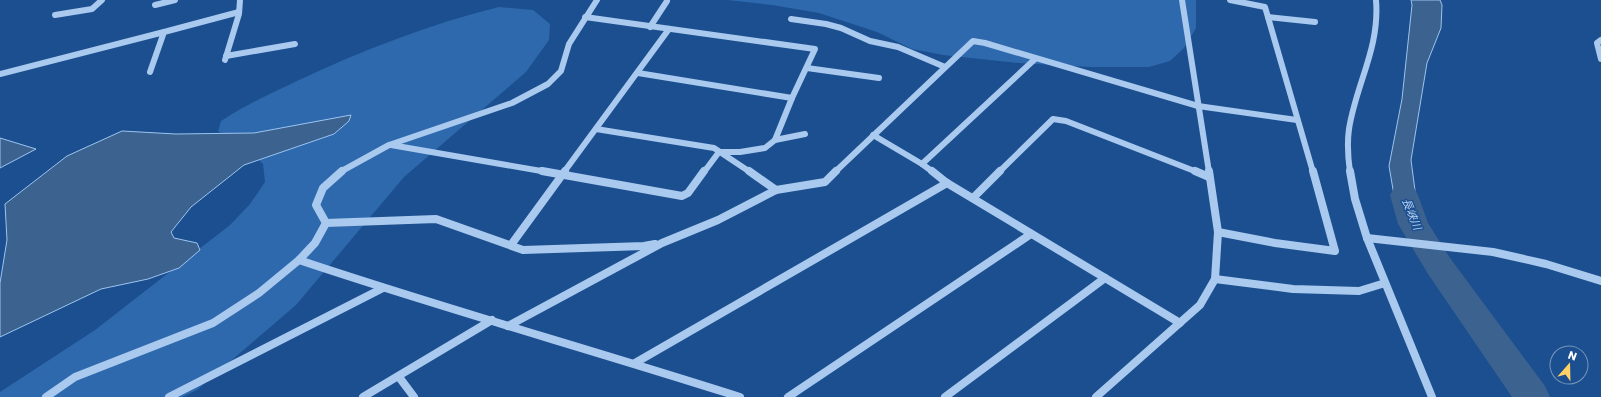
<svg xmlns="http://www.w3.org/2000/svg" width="1601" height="397" font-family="Poppins,'Noto Sans JP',sans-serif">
<rect width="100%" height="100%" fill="#1b4f8f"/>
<g fill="#2e69ad">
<path d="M 727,0 L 1196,0 L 1196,28 L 1184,48 L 1170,61 L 1149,67 L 1090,67 L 1018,63 L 943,55 L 912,49 L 877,32 L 819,13 L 772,5 Z"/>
<path d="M 499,7 L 533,10 L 550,24 L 549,40 L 526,72 L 404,177 L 296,305 L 197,390 L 182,397 L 0,397 L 0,392 L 95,330 L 230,225 L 250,204 L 265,182 L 263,164 L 249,150 L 218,131 L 221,121 C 246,104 272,93 299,80 C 363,50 430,24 499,7 Z"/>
</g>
<g fill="#3c6290" stroke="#9cc4f0">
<path d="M 1411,0 L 1440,0 L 1442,5 L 1441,28 L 1427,63 L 1411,160 L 1416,198 L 1422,225 L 1413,237 L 1396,207 L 1389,166 L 1402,99 L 1412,5 Z"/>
<path d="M 351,115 L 349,121 L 334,134 L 244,165 L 191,207 L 171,232 L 174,238 L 197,243 L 200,250 L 179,268 L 148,279 L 101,289 L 0,337 L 0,283 L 7,240 L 5,204 L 67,156 L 122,131 L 176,134 L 254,133 Z"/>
<path d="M 0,138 L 36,149 L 0,168 Z"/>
</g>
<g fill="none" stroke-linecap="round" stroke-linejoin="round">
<path fill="#3c6290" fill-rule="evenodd" d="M 1404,186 L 1414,188 L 1418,195 L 1428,223 L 1450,258 L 1545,386 L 1550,397 L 1512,397 L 1428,274 L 1398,224 L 1390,195 L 1394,188 Z"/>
<g stroke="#a9c9ee" stroke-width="6">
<path d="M 1182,0 L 1209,172"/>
<path d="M 1230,0 L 1265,7 L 1313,172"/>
<path d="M 155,5 L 175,0"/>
<path d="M 55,15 L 92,9 L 102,0"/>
<path d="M 585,17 L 815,49 L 792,98 L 775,140 L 765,148 L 740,152 L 719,152"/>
<path d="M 1268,17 L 1315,22"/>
<path d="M 791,19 L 826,24 L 841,28 L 870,41 L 898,47 L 945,67"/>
<path d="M 650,27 L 667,1"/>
<path d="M 1601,40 L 1597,43 L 1601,59"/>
<path d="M 226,56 L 295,44"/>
<path d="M 225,60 L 239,14 L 240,0"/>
<path d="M 807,68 L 879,78"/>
<path d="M 150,72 L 164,32 L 239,12"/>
<path d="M 638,73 L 792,98"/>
<path d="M 0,74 L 164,32"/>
<path d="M 596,129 L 714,148 L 750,172"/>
<path d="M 873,135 L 922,164 L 933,172"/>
<path d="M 775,140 L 805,134"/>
<path d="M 391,145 L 547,172"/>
<path d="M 922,164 L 1035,59"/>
<path d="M 340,172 L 389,145 L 512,103 L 548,84 L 561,71 L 569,44 L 597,0"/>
<path d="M 564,172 L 669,29"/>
<path d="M 704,172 L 719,152"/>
<path d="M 835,172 L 973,41 L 985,43 L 1198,106 L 1297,120"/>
<path d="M 999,172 L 1053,119 L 1066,121 L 1197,172"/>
<path d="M 1350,172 C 1348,158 1347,143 1349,129 C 1356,84 1380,48 1376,0"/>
</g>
<g stroke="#a9c9ee" stroke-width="8">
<path d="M 342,171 L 323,188 L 316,205 L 326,223 L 436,219 L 523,250 L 644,246 L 655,244"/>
<path d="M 542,171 L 682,196 L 688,193 L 704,171"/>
<path d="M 749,171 L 776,190"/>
<path d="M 932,171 L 947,183 L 1180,323"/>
<path d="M 1195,171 L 1209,177"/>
<path d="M 1350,171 L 1355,199 L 1367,238 L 1432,397"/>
<path d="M 973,198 L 1000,171"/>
<path d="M 1218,232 L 1275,243 L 1335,251 L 1313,171"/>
<path d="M 1367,238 L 1493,252 L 1546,264 L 1601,281"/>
<path d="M 511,245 L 565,171"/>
<path d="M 299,260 C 445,309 593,350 740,397"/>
<path d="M 1215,279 L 1293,289 L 1359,291 L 1385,283"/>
<path d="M 508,326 L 662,243 L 718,220 L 776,190 L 825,182 L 836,171"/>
<path d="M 635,363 L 947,183"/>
<path d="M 399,377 L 414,397"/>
<path d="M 46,397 L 75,377 L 213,323 L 259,293 L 299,260 L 315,243 L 326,223"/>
<path d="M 169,397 L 383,288"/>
<path d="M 363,397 L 492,320"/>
<path d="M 788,397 L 1031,234"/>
<path d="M 945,397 L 1105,278"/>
<path d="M 1096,397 L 1200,305 L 1215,279 L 1218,232 L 1209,171"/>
</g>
</g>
<g text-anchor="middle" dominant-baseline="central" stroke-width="3" stroke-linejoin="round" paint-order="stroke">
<g font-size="11" font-style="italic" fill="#b5d3f5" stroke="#1b4f8f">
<text transform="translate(1412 214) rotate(68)">長峡川</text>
</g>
</g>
<g transform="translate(1569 365) rotate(20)"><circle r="19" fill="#1b4f8f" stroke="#7695bc"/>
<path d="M0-3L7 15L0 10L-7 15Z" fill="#ffd166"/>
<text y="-6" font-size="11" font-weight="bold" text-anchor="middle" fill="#ffffff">N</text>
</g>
</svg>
